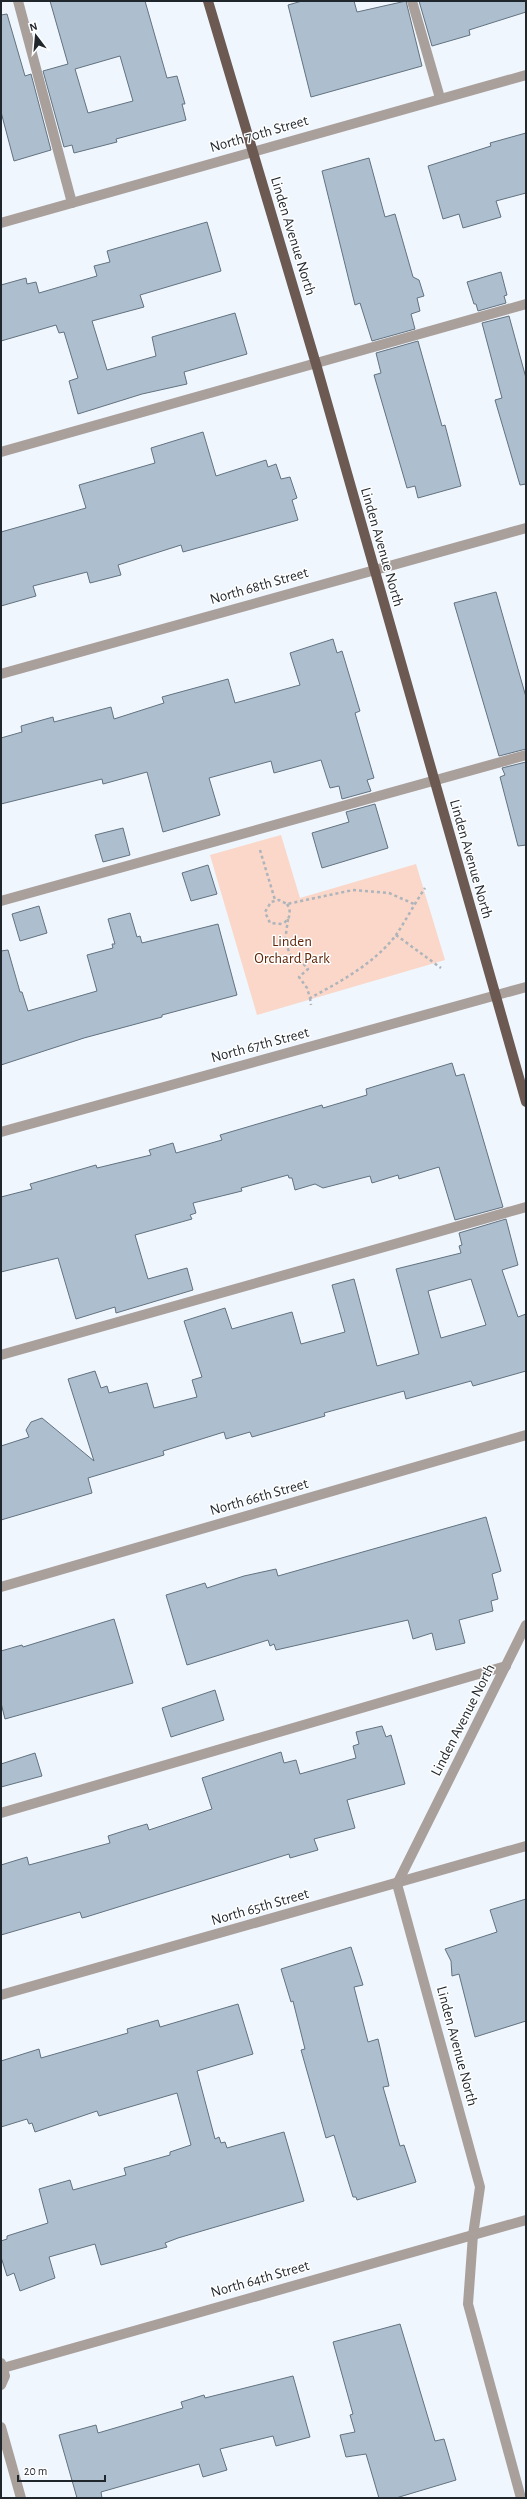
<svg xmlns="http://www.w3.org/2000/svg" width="527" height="2499" font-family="'Alegreya Sans',sans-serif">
<rect width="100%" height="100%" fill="#eff6fd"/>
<path fill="#fad7c8" d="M 281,835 L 300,898 L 416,864 L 445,960 L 257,1015 L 210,855 Z"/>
<g fill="#adbece" stroke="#627280" fill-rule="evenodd">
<path d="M 50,1 L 145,1 L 167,78 L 177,76 L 185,104 L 182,104 L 186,120 L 116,139 L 117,142 L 74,153 L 72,145 L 64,147 L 43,71 L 68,64 ZM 120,56 L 133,101 L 88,113 L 75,69 Z"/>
<path d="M 302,1 L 354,1 L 357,12 L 406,1 L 422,66 L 311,97 L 288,5 Z"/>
<path d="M 419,1 L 526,1 L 526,12 L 469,30 L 470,35 L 432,46 Z"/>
<path d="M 7,14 L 25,76 L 31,74 L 51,150 L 14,161 L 1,112 L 1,15 Z"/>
<path d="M 526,133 L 526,193 L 496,201 L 501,217 L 463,228 L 459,214 L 443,219 L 428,166 L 491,146 L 490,143 Z"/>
<path d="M 369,158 L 385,217 L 395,214 L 413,277 L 419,280 L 424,296 L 417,298 L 420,311 L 411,314 L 415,329 L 372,341 L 360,303 L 355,305 L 322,171 Z"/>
<path d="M 207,222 L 221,271 L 140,295 L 144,307 L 92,321 L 107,370 L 156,356 L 152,337 L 235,313 L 247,354 L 184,372 L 187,384 L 142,394 L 78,414 L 69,381 L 78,378 L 64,332 L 59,333 L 56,325 L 1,341 L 1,285 L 26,278 L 27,284 L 36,282 L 39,293 L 97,276 L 94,266 L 110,262 L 107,251 Z"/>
<path d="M 501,272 L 507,295 L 504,296 L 506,303 L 478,311 L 476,304 L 474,304 L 467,282 Z"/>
<path d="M 509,316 L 526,378 L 526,484 L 520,485 L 495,400 L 502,398 L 482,323 Z"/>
<path d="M 418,341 L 442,426 L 445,425 L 461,486 L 418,498 L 415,486 L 407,488 L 374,375 L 381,373 L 376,353 Z"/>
<path d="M 203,432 L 216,476 L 266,460 L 268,467 L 276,464 L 281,479 L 290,477 L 297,498 L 292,500 L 298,520 L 183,552 L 181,545 L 118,565 L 121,575 L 90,583 L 87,572 L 33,586 L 36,596 L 1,606 L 1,532 L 86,508 L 79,485 L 155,463 L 151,448 Z"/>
<path d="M 496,592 L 526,697 L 526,749 L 499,756 L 454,603 Z"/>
<path d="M 333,639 L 337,653 L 342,651 L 360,711 L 355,713 L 374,778 L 367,780 L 371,791 L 342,799 L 339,786 L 330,788 L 321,760 L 274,773 L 271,761 L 209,778 L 220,815 L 163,832 L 147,772 L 103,784 L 102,779 L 1,804 L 1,738 L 22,732 L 21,726 L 53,717 L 54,722 L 111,707 L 114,719 L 164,703 L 162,697 L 228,679 L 235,703 L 300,685 L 290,653 Z"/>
<path d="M 526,762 L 526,845 L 518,846 L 500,777 L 505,775 L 502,768 Z"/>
<path d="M 375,804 L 388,848 L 322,868 L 312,833 L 349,822 L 346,812 Z"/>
<path d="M 123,828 L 130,855 L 103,862 L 95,835 Z"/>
<path d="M 208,865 L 217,894 L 191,901 L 182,873 Z"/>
<path d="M 39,906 L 47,933 L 20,941 L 12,914 Z"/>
<path d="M 130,913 L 137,937 L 140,936 L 142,943 L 218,924 L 237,995 L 162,1015 L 162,1017 L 84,1038 L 1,1065 L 1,951 L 8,950 L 20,992 L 22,992 L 28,1011 L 97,991 L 87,955 L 113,948 L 112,944 L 115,944 L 108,919 Z"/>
<path d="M 452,1063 L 456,1076 L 464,1074 L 503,1207 L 455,1220 L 439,1167 L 399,1179 L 398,1175 L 372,1183 L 370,1176 L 323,1188 L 315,1184 L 295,1190 L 292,1178 L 289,1178 L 288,1175 L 241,1188 L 242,1191 L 193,1203 L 196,1213 L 190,1215 L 192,1219 L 135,1235 L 148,1279 L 187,1268 L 193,1290 L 116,1313 L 115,1307 L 76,1319 L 58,1258 L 1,1272 L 1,1197 L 32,1189 L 30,1184 L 96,1165 L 97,1168 L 151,1155 L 149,1150 L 173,1143 L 176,1153 L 222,1140 L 220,1135 L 322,1105 L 323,1108 L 367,1095 L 366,1089 Z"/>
<path d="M 506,1219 L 518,1265 L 502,1270 L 518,1317 L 526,1314 L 526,1371 L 473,1386 L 471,1381 L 406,1399 L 404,1391 L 324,1413 L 325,1416 L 252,1437 L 250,1432 L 226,1439 L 224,1432 L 163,1451 L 164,1455 L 88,1478 L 92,1493 L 1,1520 L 1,1446 L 29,1437 L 26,1430 L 31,1422 L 42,1418 L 94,1461 L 68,1379 L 95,1371 L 101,1388 L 107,1386 L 109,1393 L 147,1383 L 154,1408 L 197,1397 L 192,1380 L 202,1377 L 184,1321 L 225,1308 L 232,1329 L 292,1312 L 301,1344 L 345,1332 L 332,1285 L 354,1279 L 377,1366 L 419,1354 L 396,1269 L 461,1253 L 459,1246 L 462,1245 L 459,1233 ZM 471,1279 L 486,1325 L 441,1338 L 428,1291 Z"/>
<path d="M 486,1517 L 501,1571 L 492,1574 L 498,1599 L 491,1601 L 493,1611 L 459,1620 L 465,1643 L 436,1650 L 432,1633 L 413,1639 L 408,1620 L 276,1650 L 274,1644 L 270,1646 L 268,1640 L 187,1665 L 166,1595 L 205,1583 L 207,1588 L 244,1576 L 276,1569 L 278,1576 Z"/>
<path d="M 114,1619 L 133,1683 L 5,1719 L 1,1703 L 1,1651 L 22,1645 L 23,1647 Z"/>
<path d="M 215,1690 L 224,1720 L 171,1737 L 162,1708 Z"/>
<path d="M 382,1726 L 386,1737 L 391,1735 L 405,1784 L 347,1800 L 355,1828 L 314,1839 L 318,1850 L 290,1858 L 289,1854 L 86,1917 L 82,1918 L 80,1912 L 1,1935 L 1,1865 L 27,1857 L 29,1865 L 110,1843 L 108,1836 L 130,1829 L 147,1824 L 149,1830 L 212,1809 L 202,1778 L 281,1752 L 284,1763 L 296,1760 L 300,1774 L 356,1758 L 353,1746 L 359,1744 L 356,1732 Z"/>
<path d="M 35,1753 L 42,1776 L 1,1787 L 1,1764 Z"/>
<path d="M 526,1899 L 526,2021 L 475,2037 L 459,1974 L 452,1976 L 451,1961 L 445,1949 L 497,1932 L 490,1910 Z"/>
<path d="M 351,1947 L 363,1985 L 354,1987 L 368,2042 L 378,2039 L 389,2086 L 383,2087 L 400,2146 L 404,2145 L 416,2182 L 357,2200 L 356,2197 L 353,2197 L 334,2135 L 326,2138 L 301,2050 L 305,2049 L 293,2001 L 291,2002 L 281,1969 Z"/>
<path d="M 238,2004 L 253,2054 L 197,2071 L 215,2139 L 219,2137 L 221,2143 L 225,2142 L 227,2148 L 284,2132 L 304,2201 L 178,2238 L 165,2243 L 167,2247 L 101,2265 L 95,2244 L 49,2257 L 55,2278 L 20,2291 L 14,2273 L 7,2276 L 1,2257 L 1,2241 L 7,2239 L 7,2236 L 48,2223 L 39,2189 L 70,2180 L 73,2190 L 126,2175 L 124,2168 L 170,2155 L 170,2152 L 191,2145 L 177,2093 L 99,2116 L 97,2111 L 35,2132 L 32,2123 L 29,2124 L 27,2119 L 1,2127 L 1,2061 L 39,2049 L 41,2058 L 128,2033 L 127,2029 L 158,2020 L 160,2027 Z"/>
<path d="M 400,2324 L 435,2441 L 444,2439 L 456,2480 L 396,2498 L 379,2498 L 366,2454 L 346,2457 L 340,2435 L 355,2432 L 350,2415 L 353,2414 L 333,2342 Z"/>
<path d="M 293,2376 L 310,2437 L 276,2446 L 273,2436 L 220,2449 L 227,2470 L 203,2477 L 199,2464 L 101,2492 L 102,2498 L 77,2498 L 59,2435 L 96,2425 L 98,2433 L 183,2408 L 181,2402 L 204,2395 L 205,2398 Z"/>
</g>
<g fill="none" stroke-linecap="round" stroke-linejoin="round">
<g stroke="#adb4bb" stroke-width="2.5" stroke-dasharray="3 3" stroke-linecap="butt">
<path d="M 260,850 L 275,900"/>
<path d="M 287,904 C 292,912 290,920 282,924 L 270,923 L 265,912 L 271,902 L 279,900 L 287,904 L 353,890 L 389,893 L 414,904"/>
<path d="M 288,919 L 285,941 L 291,957 L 300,960 L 308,969 L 299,977 L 307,988 L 310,998 C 340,982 375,963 396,935 C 406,920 415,903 425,888"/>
<path d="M 396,935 L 441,968"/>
<path d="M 310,998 L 311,1005"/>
<path d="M 525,2378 L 526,2378"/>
</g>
<g stroke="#a99f9b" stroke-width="10">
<path d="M 18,1 L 72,203"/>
<path d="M 412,1 L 440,98"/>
<path d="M 1,223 L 526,75"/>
<path d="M 1,452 L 526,304"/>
<path d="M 1,674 L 526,528"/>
<path d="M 1,901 L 526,755"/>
<path d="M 1,1132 L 526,987"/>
<path d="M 1,1355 L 526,1207"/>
<path d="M 1,1587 L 526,1435"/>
<path d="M 1,1813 L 506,1666"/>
<path d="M 1,1995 L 526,1846"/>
<path d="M 1,2363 L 5,2376 L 1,2385"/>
<path d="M 3,2368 L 526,2220"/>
<path d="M 1,2427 L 21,2498"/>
<path d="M 521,2498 L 468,2304 L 473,2235 L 480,2187 L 397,1884 L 526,1625"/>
</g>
<path stroke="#6b5952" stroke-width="10" d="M 208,1 L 316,364 L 526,1102"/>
</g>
<g text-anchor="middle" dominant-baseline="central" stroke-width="3" stroke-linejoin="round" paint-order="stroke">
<g font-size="15" fill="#1f262c" stroke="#fff">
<text transform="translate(259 134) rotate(-16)">North 70th Street</text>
<text transform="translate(293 236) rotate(73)">Linden Avenue North</text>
<text transform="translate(382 547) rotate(74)">Linden Avenue North</text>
<text transform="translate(259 586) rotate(-16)">North 68th Street</text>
<text transform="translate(471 859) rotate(74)">Linden Avenue North</text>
<text transform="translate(260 1045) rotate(-15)">North 67th Street</text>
<text transform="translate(259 1497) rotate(-16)">North 66th Street</text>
<text transform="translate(463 1720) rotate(-63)">Linden Avenue North</text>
<text transform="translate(260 1907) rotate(-16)">North 65th Street</text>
<text transform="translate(457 2046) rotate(75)">Linden Avenue North</text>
<text transform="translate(260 2279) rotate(-16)">North 64th Street</text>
</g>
<g font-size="15" fill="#602709" stroke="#fff">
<text x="292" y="941">Linden<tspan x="292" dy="17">Orchard Park</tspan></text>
</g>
</g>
<rect width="527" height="2499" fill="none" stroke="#1f262c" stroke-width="4"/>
<g transform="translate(36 36) rotate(344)" stroke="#ffffff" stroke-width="3" paint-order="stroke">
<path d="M0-3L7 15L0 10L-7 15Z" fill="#1f262c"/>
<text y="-6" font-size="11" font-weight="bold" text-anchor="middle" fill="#1f262c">N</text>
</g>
<path d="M18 2475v6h87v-6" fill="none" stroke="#1f262c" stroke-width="2"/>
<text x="24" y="2475" font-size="12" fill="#1f262c" stroke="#ffffff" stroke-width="3" paint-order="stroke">20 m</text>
</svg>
